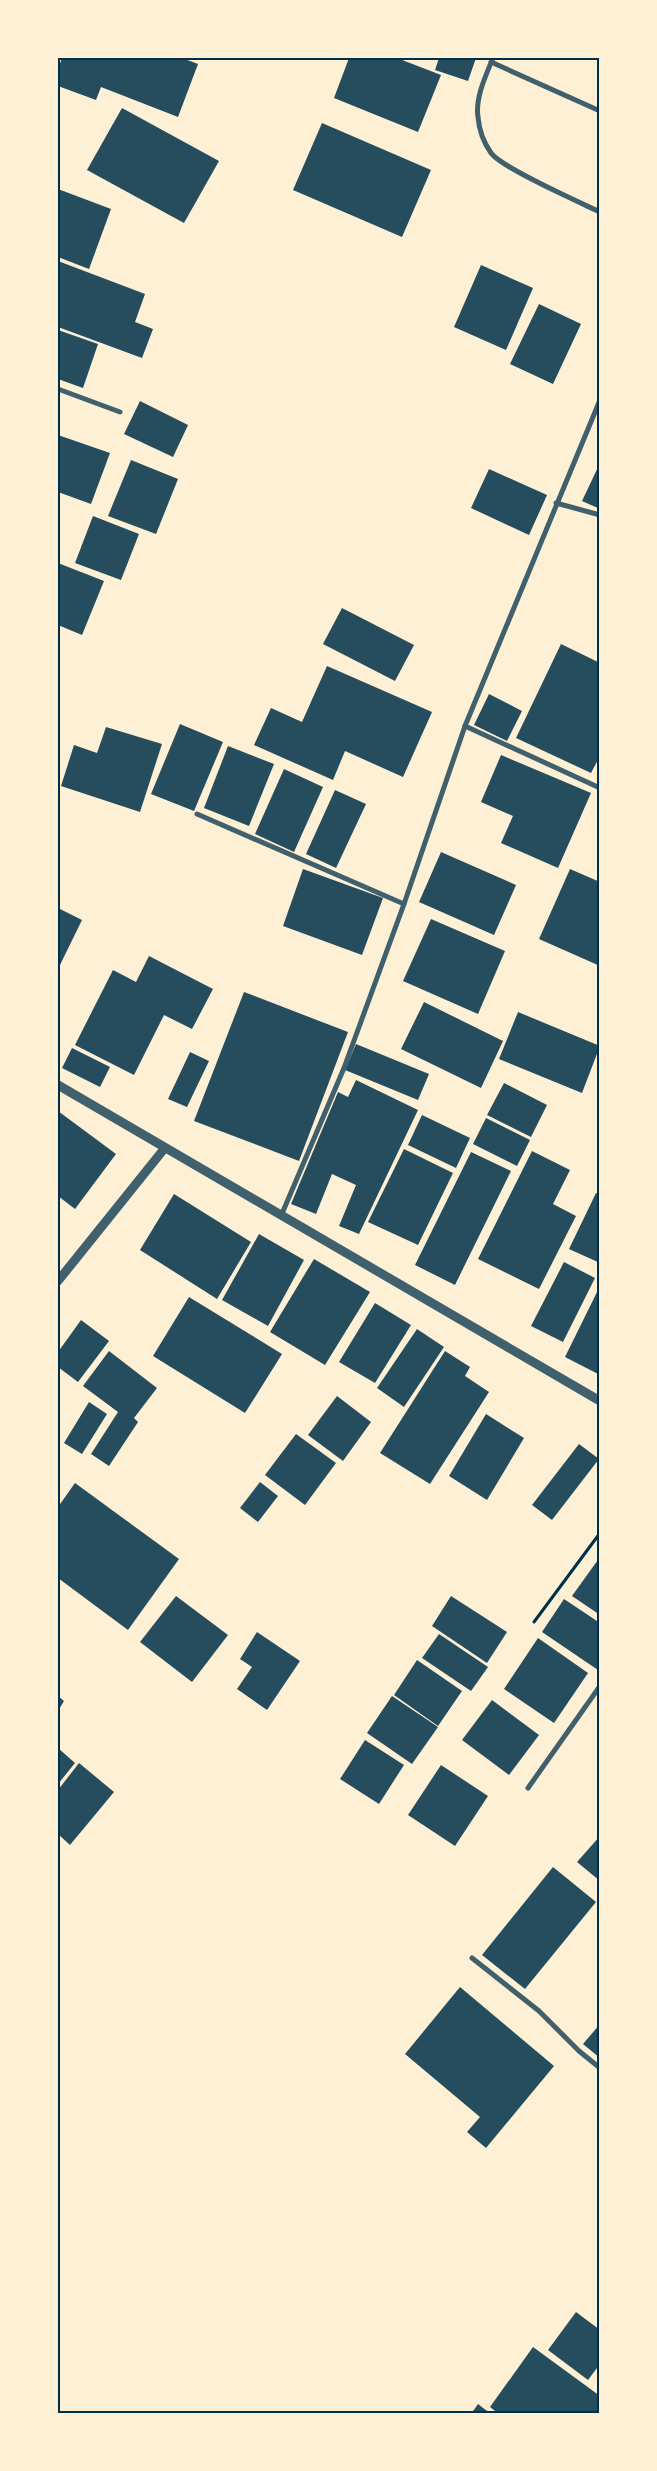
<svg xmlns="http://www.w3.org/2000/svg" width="657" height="2471" font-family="'Golos Text',sans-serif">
<rect width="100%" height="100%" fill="#fdf0d5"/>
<g fill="#264d5e">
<path d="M 62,58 L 182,58 L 198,64 L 178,117 L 101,87 L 96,100 L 58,86 L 58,69 Z"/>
<path d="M 349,58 L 397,58 L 441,75 L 418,132 L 334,98 Z"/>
<path d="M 439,58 L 476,58 L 468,81 L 435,70 Z"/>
<path d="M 122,108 L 219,161 L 184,223 L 87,170 Z"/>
<path d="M 322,123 L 431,170 L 402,237 L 293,190 Z"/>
<path d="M 58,189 L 111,209 L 89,269 L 58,257 Z"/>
<path d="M 58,261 L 145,294 L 135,322 L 153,329 L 142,358 L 58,327 Z"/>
<path d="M 481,265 L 533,288 L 506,350 L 454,327 Z"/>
<path d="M 539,304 L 581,324 L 553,384 L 510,364 Z"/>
<path d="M 58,330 L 98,344 L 83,388 L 58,379 Z"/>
<path d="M 140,401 L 188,425 L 173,457 L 124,434 Z"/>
<path d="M 58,435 L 110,453 L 91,504 L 58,492 Z"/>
<path d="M 131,460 L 178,479 L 156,534 L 108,516 Z"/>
<path d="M 600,463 L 600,509 L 582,501 Z"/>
<path d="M 489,469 L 547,495 L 529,535 L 471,508 Z"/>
<path d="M 93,516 L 139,534 L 121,580 L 75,563 Z"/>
<path d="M 58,563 L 104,581 L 82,635 L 58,625 Z"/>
<path d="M 342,608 L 414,645 L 395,681 L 323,644 Z"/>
<path d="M 561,644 L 600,663 L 600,756 L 591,773 L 516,738 Z"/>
<path d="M 327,666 L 432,712 L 403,777 L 345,751 L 333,780 L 254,745 L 271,708 L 302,722 Z"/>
<path d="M 489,694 L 522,711 L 507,741 L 474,725 Z"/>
<path d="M 180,724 L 223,742 L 194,811 L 151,794 Z"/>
<path d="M 106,727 L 162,744 L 140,812 L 61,786 L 74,745 L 97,753 Z"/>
<path d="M 228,746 L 274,764 L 249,826 L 204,808 Z"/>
<path d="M 501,755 L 591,793 L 558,868 L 501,843 L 513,816 L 481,802 Z"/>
<path d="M 284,769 L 323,787 L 294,852 L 255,834 Z"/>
<path d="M 335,790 L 366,804 L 336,868 L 306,854 Z"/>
<path d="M 441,852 L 516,885 L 494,935 L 419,902 Z"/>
<path d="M 303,869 L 383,898 L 362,955 L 283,926 Z"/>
<path d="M 570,869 L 600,882 L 600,966 L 539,939 Z"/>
<path d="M 58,908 L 82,920 L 58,969 Z"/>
<path d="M 431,919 L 505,951 L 478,1014 L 403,981 Z"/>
<path d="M 149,956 L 213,989 L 192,1029 L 164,1015 L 134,1075 L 75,1045 L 113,970 L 136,982 Z"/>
<path d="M 244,992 L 348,1032 L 299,1161 L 194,1121 Z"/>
<path d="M 424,1002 L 503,1041 L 481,1088 L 401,1049 Z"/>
<path d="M 518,1012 L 600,1046 L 582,1093 L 499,1059 Z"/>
<path d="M 356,1044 L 429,1074 L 418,1100 L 345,1070 Z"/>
<path d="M 72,1048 L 110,1067 L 100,1087 L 62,1068 Z"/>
<path d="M 190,1052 L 209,1061 L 187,1107 L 168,1099 Z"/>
<path d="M 356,1080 L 418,1110 L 359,1234 L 339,1226 L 356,1185 L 332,1174 L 316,1214 L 291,1204 L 338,1092 L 348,1097 Z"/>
<path d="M 504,1083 L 547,1105 L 531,1137 L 487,1115 Z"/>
<path d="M 58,1111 L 116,1154 L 75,1209 L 58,1196 Z"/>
<path d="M 422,1115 L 470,1138 L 456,1168 L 408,1145 Z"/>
<path d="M 486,1118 L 530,1140 L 517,1166 L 473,1144 Z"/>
<path d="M 404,1149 L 453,1173 L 418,1245 L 368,1222 Z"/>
<path d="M 532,1151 L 570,1170 L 553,1204 L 576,1216 L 539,1289 L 478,1259 Z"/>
<path d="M 471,1152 L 511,1171 L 455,1285 L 415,1265 Z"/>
<path d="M 596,1193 L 600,1195 L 600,1263 L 569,1249 Z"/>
<path d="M 174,1194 L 251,1242 L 217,1299 L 140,1250 Z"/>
<path d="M 259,1234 L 304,1260 L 268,1326 L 222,1300 Z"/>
<path d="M 314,1259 L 370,1292 L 325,1365 L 270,1332 Z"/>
<path d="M 564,1262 L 595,1278 L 563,1342 L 531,1326 Z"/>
<path d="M 600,1286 L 600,1375 L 565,1357 Z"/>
<path d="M 189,1297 L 282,1354 L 245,1413 L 153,1356 Z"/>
<path d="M 375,1303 L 411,1325 L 375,1383 L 339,1362 Z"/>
<path d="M 81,1320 L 109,1341 L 78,1382 L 58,1367 L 58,1352 Z"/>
<path d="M 417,1329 L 444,1347 L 404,1407 L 377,1388 Z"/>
<path d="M 109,1351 L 157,1388 L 134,1418 L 138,1422 L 109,1466 L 91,1454 L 118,1412 L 83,1386 Z"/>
<path d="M 445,1351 L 470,1367 L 465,1376 L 489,1392 L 430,1484 L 380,1453 Z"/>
<path d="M 337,1396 L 371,1422 L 343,1461 L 308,1435 Z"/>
<path d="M 89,1402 L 107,1414 L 82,1454 L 64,1443 Z"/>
<path d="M 486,1414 L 524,1438 L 487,1500 L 449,1476 Z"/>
<path d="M 296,1434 L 336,1463 L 305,1505 L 265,1475 Z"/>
<path d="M 579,1444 L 599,1459 L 552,1520 L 532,1505 Z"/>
<path d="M 260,1482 L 278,1496 L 258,1522 L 240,1508 Z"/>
<path d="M 75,1483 L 179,1559 L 128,1630 L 58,1578 L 58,1507 Z"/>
<path d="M 600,1557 L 600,1615 L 572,1596 Z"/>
<path d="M 176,1596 L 228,1635 L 192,1682 L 140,1642 Z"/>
<path d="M 451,1596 L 507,1632 L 487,1663 L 432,1626 Z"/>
<path d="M 564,1599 L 600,1623 L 598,1670 L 542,1632 Z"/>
<path d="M 257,1632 L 300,1661 L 267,1710 L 237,1689 L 252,1667 L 240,1659 Z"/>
<path d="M 439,1634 L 488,1667 L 471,1691 L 422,1658 Z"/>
<path d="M 538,1638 L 588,1673 L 554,1723 L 504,1689 Z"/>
<path d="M 417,1660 L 462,1691 L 438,1726 L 394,1695 Z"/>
<path d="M 58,1696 L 64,1701 L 58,1711 Z"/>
<path d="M 392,1696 L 438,1727 L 412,1764 L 367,1733 Z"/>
<path d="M 492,1700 L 539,1735 L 509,1775 L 462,1740 Z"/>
<path d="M 365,1740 L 404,1765 L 379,1804 L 340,1779 Z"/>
<path d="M 58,1748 L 75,1763 L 58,1784 Z"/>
<path d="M 79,1763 L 114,1792 L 70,1845 L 58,1834 L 58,1790 Z"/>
<path d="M 441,1765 L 488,1796 L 455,1846 L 408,1815 Z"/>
<path d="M 600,1836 L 600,1881 L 577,1862 Z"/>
<path d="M 553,1867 L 596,1902 L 525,1989 L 482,1955 Z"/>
<path d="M 460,1987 L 554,2066 L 486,2148 L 467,2132 L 480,2117 L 405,2054 Z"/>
<path d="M 600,2024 L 600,2058 L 583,2044 Z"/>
<path d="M 576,2312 L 600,2330 L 600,2364 L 588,2380 L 548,2350 Z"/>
<path d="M 533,2347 L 600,2396 L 600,2414 L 499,2414 L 490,2407 Z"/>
<path d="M 478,2404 L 491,2414 L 471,2414 Z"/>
</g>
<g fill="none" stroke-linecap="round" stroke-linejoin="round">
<path stroke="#003049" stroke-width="3" d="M 534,1622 L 600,1533"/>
<g stroke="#3f606c" stroke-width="5">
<path d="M 493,58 C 486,75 475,98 478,117 C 479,129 484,143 491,153 C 502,168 579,202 600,212"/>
<path d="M 491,62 L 600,111"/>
<path d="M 58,389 L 120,412"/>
<path d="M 556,503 L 600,515"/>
<path d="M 465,726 L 600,788"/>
<path d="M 197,814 L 404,904"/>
<path d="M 281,1216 L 344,1068 L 404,904 L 465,726 L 600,400"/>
<path d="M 528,1788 L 600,1686"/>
<path d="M 472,1958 L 539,2011 L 579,2051 L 600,2068"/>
</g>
<g stroke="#3f606c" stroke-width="9">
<path d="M 58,1085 L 600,1401"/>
<path d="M 58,1281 L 164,1149"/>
</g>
</g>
<rect width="657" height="2471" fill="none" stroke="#fdf0d5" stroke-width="118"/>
<rect x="59" y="59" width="539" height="2353" fill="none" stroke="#003049" stroke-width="2"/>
</svg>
